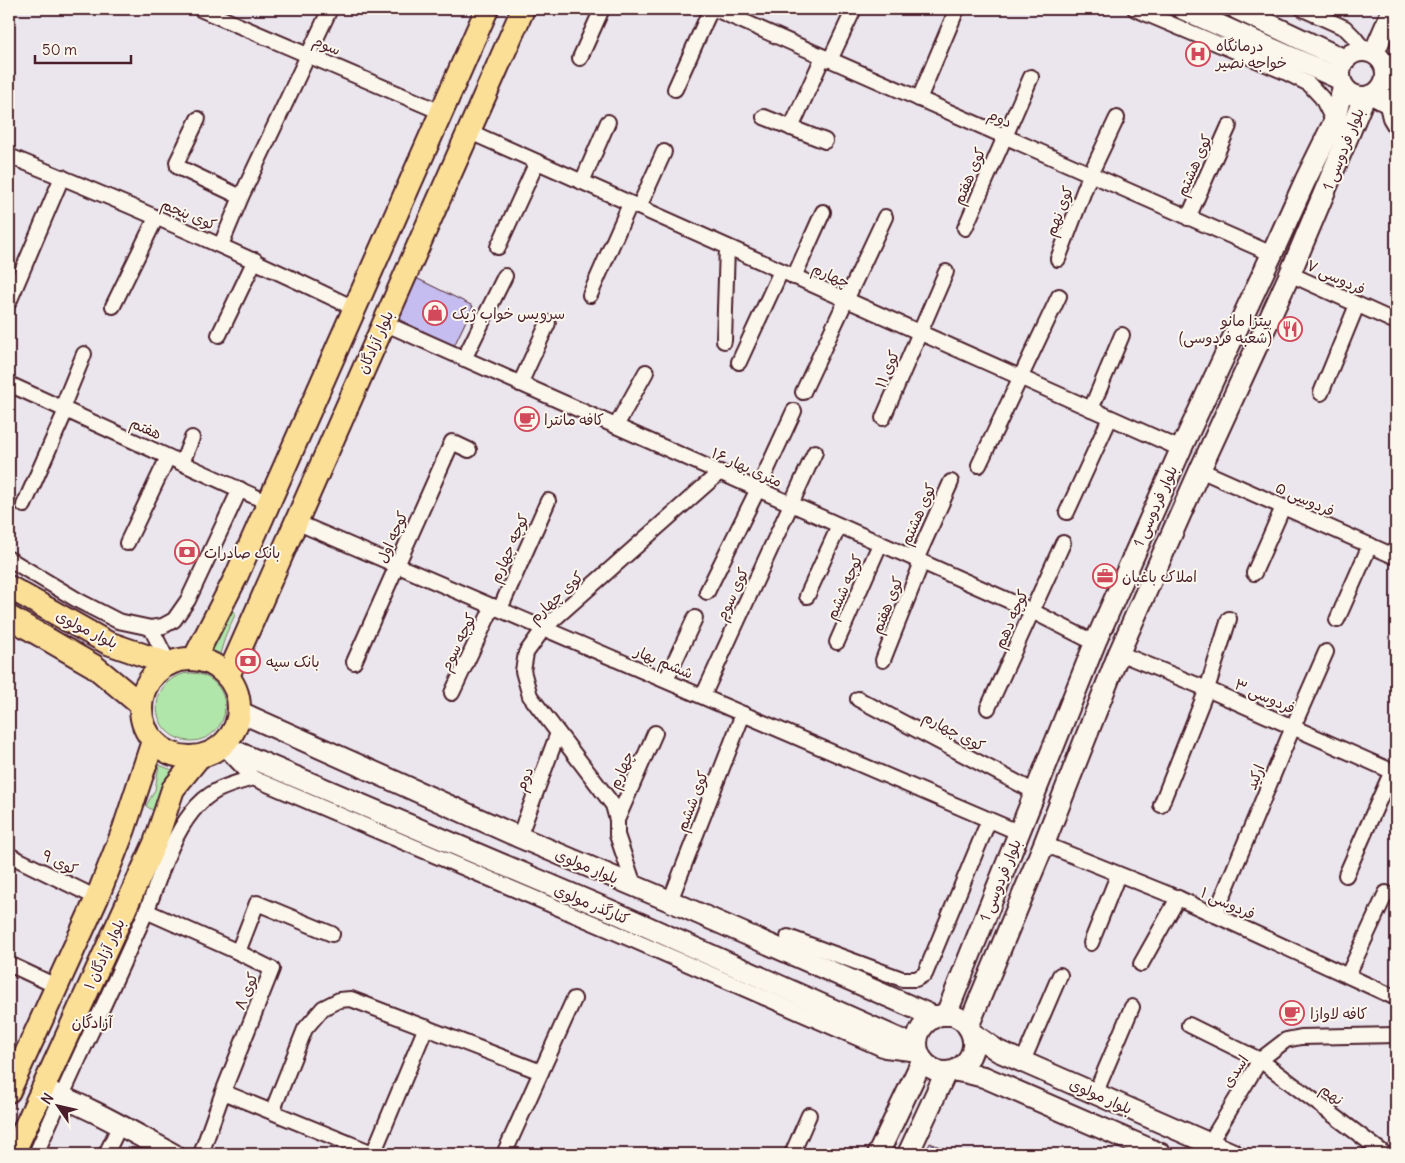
<svg xmlns="http://www.w3.org/2000/svg" width="1405" height="1163" font-family="Delius,'Playpen Sans Arabic',sans-serif">
<rect width="100%" height="100%" fill="#ebe6ed"/>
<filter id="ink" filterUnits="userSpaceOnUse"><feTurbulence type="fractalNoise" baseFrequency=".02" numOctaves="2"/><feDisplacementMap in="SourceGraphic" scale="10" xChannelSelector="R" yChannelSelector="G"/><feConvolveMatrix kernelMatrix="1 2 1 2 8 2 1 2 1" color-interpolation-filters="sRGB"/></filter>
<g filter="url(#ink)">
<g fill="#b0e6a9" stroke="#7d826a">
<path d="M 230,608 L 236,613 L 226,634 L 219,657 L 206,653 Z"/>
<circle cx="191" cy="707" r="34"/>
<path d="M 159,765 L 177,772 L 154,811 L 146,806 L 155,790 Z"/>
</g>
<g fill="#c5bdef" stroke="#4a1f2b">
<path d="M 416,278 L 473,306 L 454,346 L 398,319 Z"/>
<path d="M 930,1143 L 957,1154 L 925,1154 Z"/>
</g>
<g fill="none" stroke-linecap="round" stroke-linejoin="round">
<defs>
<g id="street">
<path d="M 200,9 L 441,112"/>
<path d="M 715,9 L 1272,254"/>
<path d="M 1135,9 L 1285,72 L 1309,84 L 1322,98 L 1334,122"/>
<path d="M 1303,9 L 1345,28 L 1354,37 L 1365,51"/>
<path d="M 580,58 L 602,9"/>
<path d="M 830,60 L 854,9"/>
<path d="M 675,89 L 711,9"/>
<path d="M 919,99 L 957,9"/>
<path d="M 1386,101 L 1390,118 L 1396,128"/>
<path d="M 764,117 L 825,141"/>
<path d="M 198,119 L 177,162 L 178,167 L 241,197"/>
<path d="M 791,128 L 823,57"/>
<path d="M 468,131 L 1181,449"/>
<path d="M 9,158 L 14,158 C 129,204 242,254 354,308"/>
<path d="M 582,182 L 608,122"/>
<path d="M 639,207 L 664,152"/>
<path d="M 1188,218 L 1229,126"/>
<path d="M 965,228 L 1031,77"/>
<path d="M 221,245 L 241,197 L 330,9"/>
<path d="M 498,247 L 537,162"/>
<path d="M 1058,259 L 1090,175 L 1117,118"/>
<path d="M 1290,274 L 1396,322"/>
<path d="M 794,277 L 823,212"/>
<path d="M 590,295 L 630,204"/>
<path d="M 9,302 L 62,177"/>
<path d="M 113,306 L 156,218"/>
<path d="M 384,323 L 1032,611 L 1095,643"/>
<path d="M 219,335 L 255,260"/>
<path d="M 724,341 L 727,247"/>
<path d="M 464,359 L 505,276"/>
<path d="M 739,362 L 781,271"/>
<path d="M 9,384 L 269,503"/>
<path d="M 520,384 L 548,323"/>
<path d="M 803,392 L 885,217"/>
<path d="M 1321,393 L 1357,305"/>
<path d="M 62,408 L 84,354"/>
<path d="M 1091,409 L 1122,335"/>
<path d="M 883,418 L 946,272"/>
<path d="M 616,426 L 646,372"/>
<path d="M 182,463 L 192,438"/>
<path d="M 979,465 L 1059,296"/>
<path d="M 1200,470 L 1396,557"/>
<path d="M 24,505 L 66,410"/>
<path d="M 1067,512 L 1110,418"/>
<path d="M 296,522 L 1020,833"/>
<path d="M 127,543 L 168,457"/>
<path d="M 9,559 L 79,601 L 118,621 L 151,628 L 163,626 L 174,620 L 188,600 L 240,489"/>
<path d="M 916,560 L 951,482"/>
<path d="M 1254,573 L 1283,507"/>
<path d="M 707,592 L 758,489 L 794,411"/>
<path d="M 807,596 L 839,526"/>
<path d="M 500,609 L 548,501"/>
<path d="M 1337,620 L 1370,545"/>
<path d="M 151,628 L 169,664"/>
<path d="M 837,642 L 880,544"/>
<path d="M 1119,653 L 1207,689 L 1396,773"/>
<path d="M 883,660 L 922,562"/>
<path d="M 354,662 L 452,442 L 469,450"/>
<path d="M 666,680 L 695,618"/>
<path d="M 452,693 L 493,606"/>
<path d="M 703,696 L 815,452"/>
<path d="M 858,699 L 1035,792"/>
<path d="M 988,708 L 1063,543"/>
<path d="M 228,752 L 253,778"/>
<path d="M 1161,805 L 1207,689 L 1229,619"/>
<path d="M 617,820 L 655,733"/>
<path d="M 519,837 L 558,733"/>
<path d="M 1044,844 L 1178,898 L 1396,998"/>
<path d="M 9,855 L 97,898"/>
<path d="M 1346,875 L 1392,771"/>
<path d="M 634,885 L 617,835 L 617,820 L 613,805 L 530,696 L 523,671 L 526,653 L 544,628 L 720,472"/>
<path d="M 670,901 L 743,714"/>
<path d="M 146,911 L 238,952 L 272,969 L 223,1092 L 201,1154"/>
<path d="M 1215,915 L 1293,727 L 1326,652"/>
<path d="M 788,937 L 902,979 L 916,979 L 925,974 L 989,820"/>
<path d="M 1091,943 L 1118,875"/>
<path d="M 238,952 L 257,903 L 332,934"/>
<path d="M 9,964 L 56,986"/>
<path d="M 1141,964 L 1178,898"/>
<path d="M 1348,975 L 1386,893"/>
<path d="M 1189,1025 L 1260,1060 L 1385,1154"/>
<path d="M 1023,1061 L 1060,975"/>
<path d="M 223,1092 L 375,1154"/>
<path d="M 1095,1094 L 1132,1007"/>
<path d="M 272,1112 L 305,1029 L 323,1008 L 339,1000 L 351,999 L 541,1072"/>
<path d="M 1209,1144 L 1260,1060 L 1286,1040 L 1301,1037 L 1396,1035"/>
<path d="M 36,1154 C 71,1073 110,993 146,912 C 160,878 169,841 192,812 C 210,789 226,786 253,778 L 610,930 L 885,1050 L 919,1054"/>
<path d="M 106,1154 L 120,1125"/>
<path d="M 373,1154 L 426,1027"/>
<path d="M 504,1154 L 574,999"/>
<path d="M 792,1154 L 809,1115"/>
</g>
<g id="secondary">
<path d="M 1183,9 L 1340,79"/>
<path d="M 1237,9 L 1345,60"/>
<circle cx="1363" cy="74" r="23"/>
<path d="M 1374,53 L 1393,9"/>
<path d="M 1374,95 L 1396,107"/>
<path d="M 240,712 L 519,837 L 670,901 L 935,1017"/>
<path d="M 223,746 L 614,912 L 917,1047"/>
<path d="M 946,1015 L 1095,643 L 1181,449 L 1272,254 L 1305,181 L 1334,122 L 1343,87"/>
<path d="M 968,1027 L 1044,844 L 1119,653 L 1200,470 L 1290,274 L 1364,98"/>
<path d="M 972,1033 L 998,1051 L 1233,1154"/>
<path d="M 956,1070 C 992,1050 965,1001 933,1018 C 923,1023 917,1033 917,1043 C 917,1059 930,1072 946,1072 C 950,1072 954,1070 958,1071 C 966,1072 975,1075 984,1077 L 1161,1154"/>
<path d="M 42,1089 C 88,1106 130,1131 173,1154"/>
<path d="M 878,1154 L 922,1061"/>
<path d="M 908,1154 L 946,1072"/>
</g>
<g id="primary">
<path d="M 9,587 L 108,643 L 169,664"/>
<path d="M 9,617 L 94,666 L 141,705"/>
<circle cx="190" cy="708" r="49"/>
<path d="M 194,659 L 236,577 L 487,9"/>
<path d="M 228,676 L 523,9"/>
<path d="M 9,1091 L 97,898 L 124,829 L 153,741"/>
<path d="M 13,1154 L 155,843 L 173,789 L 199,757"/>
</g>
</defs>
<use href="#street" stroke="#4a1f2b" stroke-width="18"/>
<use href="#secondary" stroke="#4a1f2b" stroke-width="24"/>
<use href="#primary" stroke="#4a1f2b" stroke-width="26"/>
<use href="#street" stroke="#fbf7ec" stroke-width="14"/>
<use href="#secondary" stroke="#fbf7ec" stroke-width="20"/>
<use href="#primary" stroke="#fbdf96" stroke-width="22"/>
</g>
</g>
<defs>
<symbol id="hospital-ring" viewBox="-11 -11 22 22"><circle r="9.5" fill="#fbf7ec" stroke="#d1495b" stroke-width="1.5"/><path d="M-5-5h3v3.5h4V-5h3V5h-3V1.5h-4V5h-3Z" fill="#d1495b"/></symbol>
<symbol id="shop-ring" viewBox="-11 -11 22 22"><circle r="9.5" fill="#fbf7ec" stroke="#d1495b" stroke-width="1.5"/><path d="M-5-2.5h2.3a2.7 3.5 0 0 1 5.4 0H5L5.5 6h-11ZM-1.5-2.5h3a1.5 2.3 0 0 0-3 0Z" fill="#d1495b"/></symbol>
<symbol id="restaurant-ring" viewBox="-11 -11 22 22"><circle r="9.5" fill="#fbf7ec" stroke="#d1495b" stroke-width="1.5"/><path d="M-5-6h1v4h1v-4h1v4h1v-4h1v5L-1.5 .5V6h-2V.5L-5-1ZM5-6V6H3V1.5H1.5Q1.5-4 5-6Z" fill="#d1495b"/></symbol>
<symbol id="cafe-ring" viewBox="-11 -11 22 22"><circle r="9.5" fill="#fbf7ec" stroke="#d1495b" stroke-width="1.5"/><path d="M-5.5-4.5H6V0H3Q3 3.5 0 3.5H-2.5Q-5.5 3.5-5.5 0ZM3-3.2v2h1.7v-2ZM-6 4.5H4V6H-6Z" fill="#d1495b"/></symbol>
<symbol id="bank-ring" viewBox="-11 -11 22 22"><circle r="9.5" fill="#fbf7ec" stroke="#d1495b" stroke-width="1.5"/><path d="M-6-4H6V4H-6ZM0-2.3a2.3 2.3 0 1 0 0 4.6a2.3 2.3 0 1 0 0-4.6Z" fill="#d1495b"/></symbol>
<symbol id="office-ring" viewBox="-11 -11 22 22"><circle r="9.5" fill="#fbf7ec" stroke="#d1495b" stroke-width="1.5"/><path d="M-6-3h4V-5.5h4V-3h4V5H-6ZM-1-4.5V-3h2v-1.5ZM-6 0V1H6V0Z" fill="#d1495b"/></symbol>
</defs>
<g fill-rule="evenodd">
<use href="#hospital-ring" x="1184" y="40" width="28" height="28"/>
<use href="#shop-ring" x="421" y="299" width="28" height="28"/>
<use href="#restaurant-ring" x="1276" y="315" width="28" height="28"/>
<use href="#cafe-ring" x="513" y="405" width="28" height="28"/>
<use href="#bank-ring" x="173" y="538" width="28" height="28"/>
<use href="#office-ring" x="1091" y="562" width="28" height="28"/>
<use href="#bank-ring" x="234" y="647" width="28" height="28"/>
<use href="#cafe-ring" x="1278" y="999" width="28" height="28"/>
</g>
<g text-anchor="middle" dominant-baseline="central" stroke-width="4" stroke-linejoin="round" paint-order="stroke">
<g font-size="15" fill="#4a1f2b" stroke="#fbf7ec">
<text transform="translate(327 45) rotate(23)">سوم</text>
<text transform="translate(1000 118) rotate(24)">دوم</text>
<text transform="translate(1343 149) rotate(-68)">بلوار فردوسی 1</text>
<text transform="translate(1194 165) rotate(-66)">کوی هشتم</text>
<text transform="translate(969 176) rotate(-67)">کوی هفتم</text>
<text transform="translate(1059 211) rotate(-69)">کوی نهم</text>
<text transform="translate(189 214) rotate(23)">کوی پنجم</text>
<text transform="translate(831 275) rotate(24)">چهارم</text>
<text transform="translate(1336 277) rotate(25)">فردوسی ۷</text>
<text transform="translate(375 342) rotate(-66)">بلوار آزادگان</text>
<text transform="translate(887 369) rotate(-67)">کوی ۱۱</text>
<text transform="translate(146 428) rotate(24)">هفتم</text>
<text transform="translate(747 467) rotate(24)">۱۶ متری بهار</text>
<text transform="translate(1305 499) rotate(24)">فردوسی ۵</text>
<text transform="translate(1155 506) rotate(-66)">بلوار فردوسی 1</text>
<text transform="translate(918 514) rotate(-66)">کوی هشتم</text>
<text transform="translate(392 537) rotate(-66)">کوچه اول</text>
<text transform="translate(509 548) rotate(-66)">کوچه چهارم</text>
<text transform="translate(844 587) rotate(-66)">کوچه ششم</text>
<text transform="translate(732 594) rotate(-65)">کوی سوم</text>
<text transform="translate(556 597) rotate(-43)">کوی چهارم</text>
<text transform="translate(887 605) rotate(-68)">کوی هفتم</text>
<text transform="translate(1011 619) rotate(-66)">کوچه دهم</text>
<text transform="translate(87 629) rotate(27)">بلوار مولوی</text>
<text transform="translate(458 642) rotate(-64)">کوچه سوم</text>
<text transform="translate(664 662) rotate(23)">ششم بهار</text>
<text transform="translate(1265 696) rotate(24)">فردوسی ۳</text>
<text transform="translate(954 731) rotate(28)">کوی چهارم</text>
<text transform="translate(621 770) rotate(-66)">چهارم</text>
<text transform="translate(1255 777) rotate(-68)">ارکید</text>
<text transform="translate(524 779) rotate(-69)">دوم</text>
<text transform="translate(692 801) rotate(-69)">کوی ششم</text>
<text transform="translate(60 862) rotate(26)">کوی ۹</text>
<text transform="translate(587 866) rotate(23)">بلوار مولوی</text>
<text transform="translate(1000 880) rotate(-68)">بلوار فردوسی 1</text>
<text transform="translate(1228 903) rotate(24)">فردوسی ۱</text>
<text transform="translate(592 904) rotate(23)">کنارگذر مولوی</text>
<text transform="translate(104 954) rotate(-65)">بلوار آزادگان ۱</text>
<text transform="translate(246 991) rotate(-68)">کوی ۸</text>
<text transform="translate(1235 1071) rotate(-57)">اسدی</text>
<text transform="translate(1332 1094) rotate(37)">نهم</text>
<text transform="translate(1101 1096) rotate(24)">بلوار مولوی</text>
</g>
<g font-size="15" fill="#4a1f2b" stroke="#fbf7ec" text-anchor="start">
<text x="1216" y="45">درمانگاه<tspan x="1216" dy="17">خواجه نصیر</tspan></text>
<text x="452" y="313">سرویس خواب ژیک</text>
<text x="1272" y="320" text-anchor="end">پیتزا مانو<tspan x="1272" dy="17">(شعبه فردوسی)</tspan></text>
<text x="544" y="419">کافه مانترا</text>
<text x="204" y="552">بانک صادرات</text>
<text x="1122" y="576">املاک باغبان</text>
<text x="266" y="661">بانک سپه</text>
<text x="1310" y="1013">کافه لاوازا</text>
</g>
<g font-size="16" fill="#4a1f2b" stroke="#fbf7ec">
<text x="92" y="1022">آزادگان</text>
</g>
</g>
<rect width="1405" height="1163" fill="none" stroke="#fbf7ec" stroke-width="30"/>
<rect x="15" y="15" width="1375" height="1133" fill="none" stroke="#4a1f2b" stroke-width="2" filter="url(#ink)"/>
<g transform="translate(58 1106) rotate(304)" stroke="#fbf7ec" stroke-width="4" paint-order="stroke">
<path d="M0-4L9 19L0 12L-9 19Z" fill="#4a1f2b"/>
<text y="-8" font-size="14" font-weight="bold" text-anchor="middle" fill="#4a1f2b">N</text>
</g>
<path d="M35 55v8h96v-8" fill="none" stroke="#4a1f2b" stroke-width="2.5"/>
<text x="42" y="55" font-size="15" fill="#4a1f2b" stroke="#fbf7ec" stroke-width="4" paint-order="stroke">50 m</text>
</svg>
